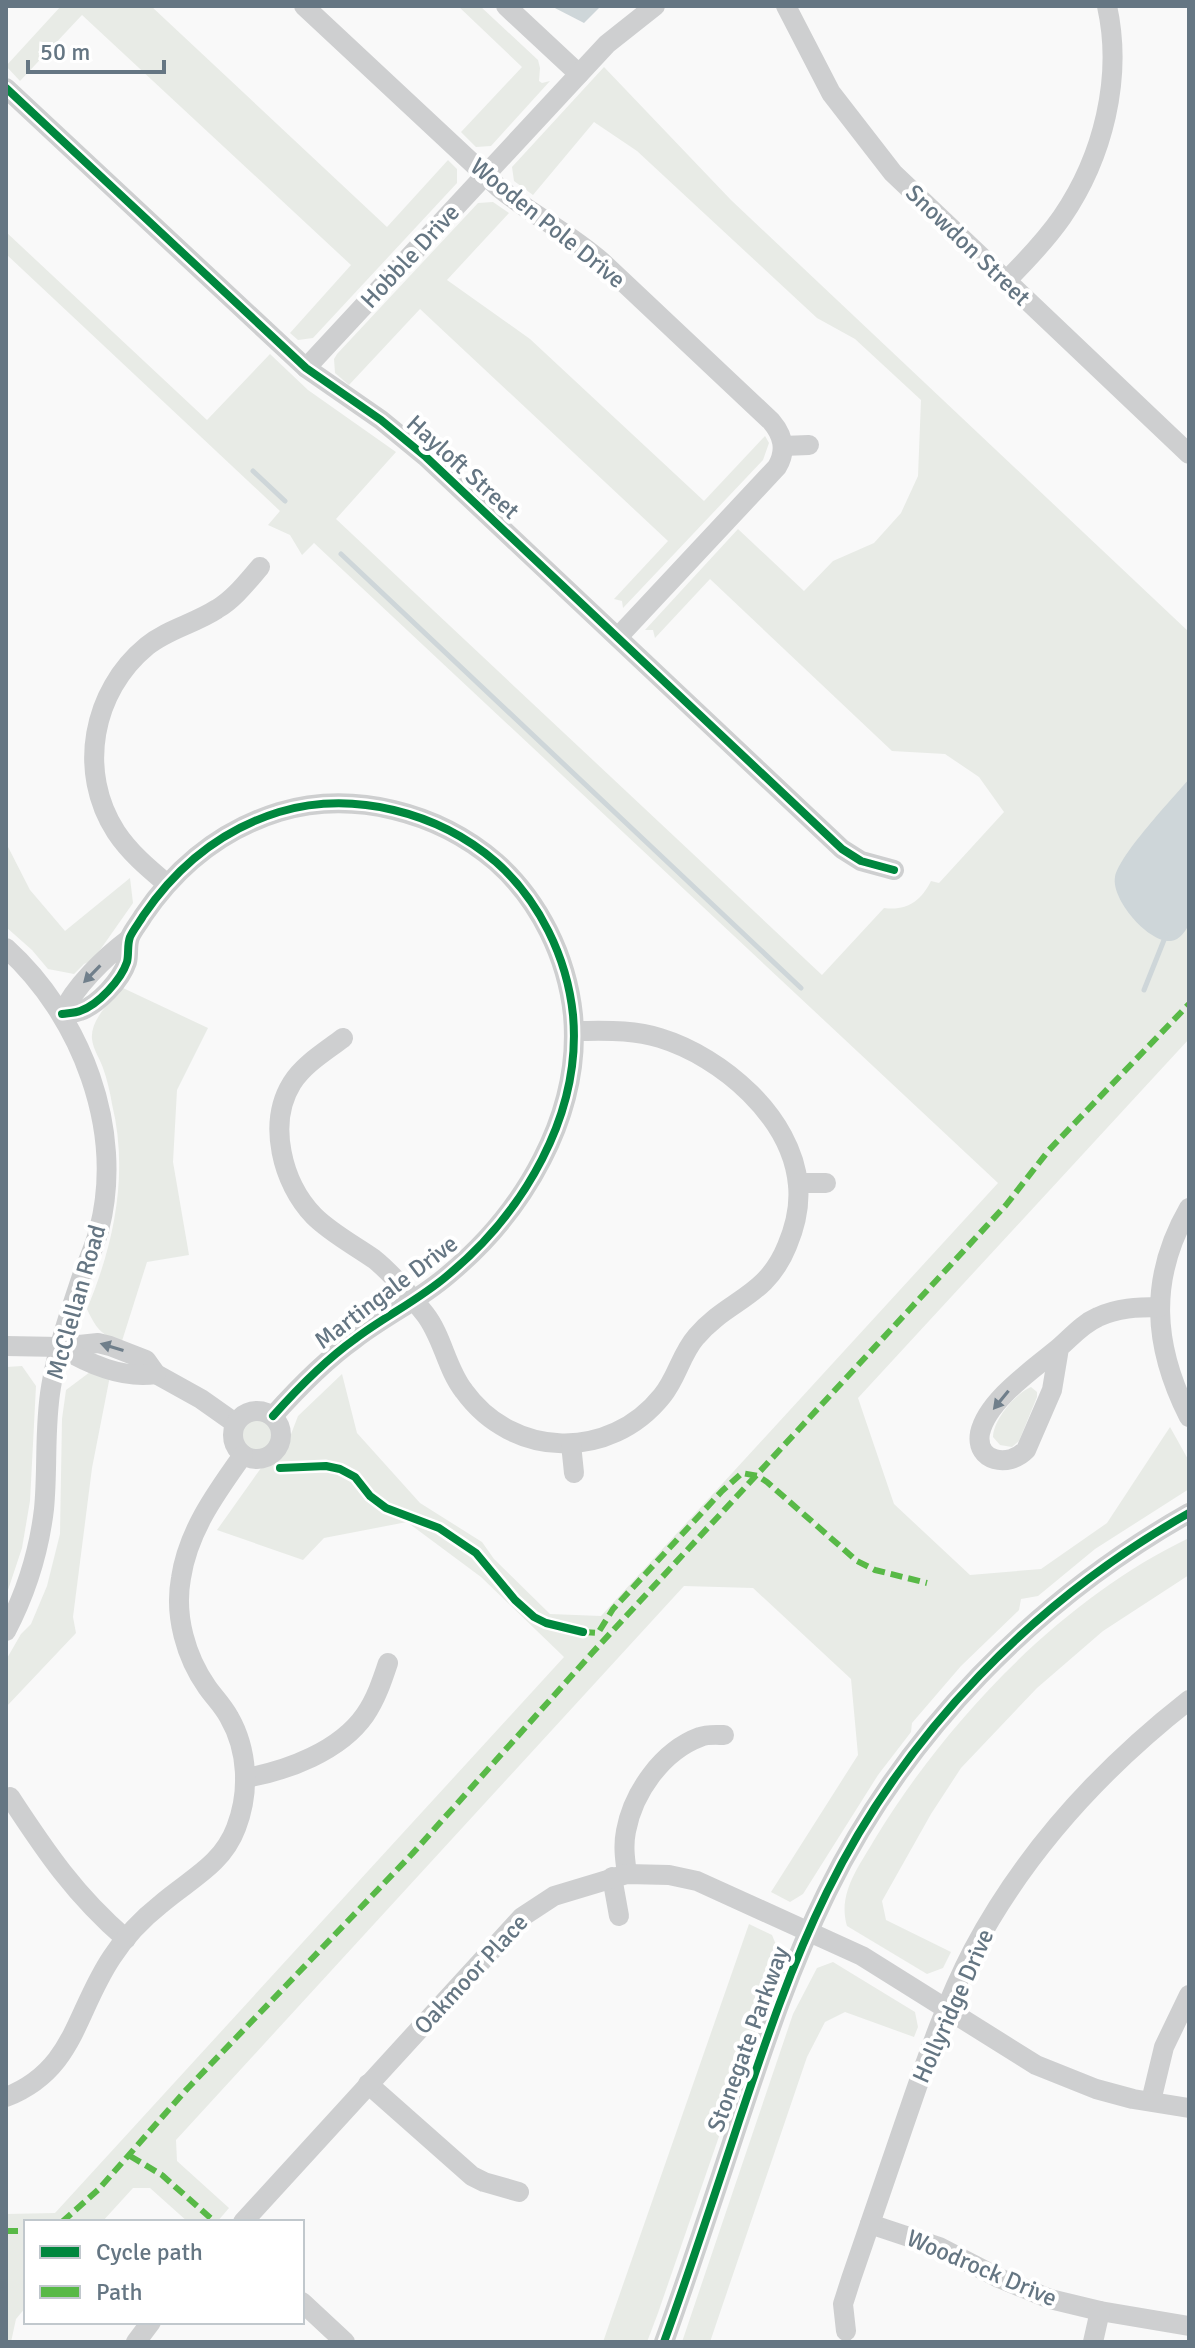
<svg xmlns="http://www.w3.org/2000/svg" width="1195" height="2348" font-family="Signika,sans-serif">
<rect width="100%" height="100%" fill="#f9f9f9"/>
<g fill="#e8ebe6">
<path d="M 61,6 L 151,6 L 387,227 L 448,160 L 457,169 L 457,183 L 313,338 L 298,340 L 290,333 L 351,265 L 82,15 L 20,81 L 6,66 Z"/>
<path d="M 458,6 L 480,6 L 538,60 L 540,68 L 539,81 L 542,83 L 550,81 L 491,146 L 476,147 L 461,132 L 522,67 Z"/>
<path d="M 604,67 L 731,200 L 1189,632 L 1189,1039 L 858,1398 L 894,1504 L 970,1575 L 1041,1569 L 1107,1523 L 1170,1427 L 1189,1461 L 1189,1489 L 1095,1549 L 1038,1596 L 1021,1599 L 1019,1610 L 961,1666 L 912,1723 L 911,1732 L 878,1775 L 803,1894 L 790,1902 L 771,1892 L 858,1755 L 851,1679 L 753,1588 L 684,1586 L 176,2140 L 177,2161 L 229,2208 L 217,2222 L 188,2222 L 150,2188 L 133,2188 L 102,2222 L 26,2222 L 26,2307 L 16,2319 L 11,2342 L 6,2342 L 6,2214 L 55,2213 L 564,1657 L 481,1577 L 407,1522 L 324,1538 L 303,1560 L 217,1530 L 261,1468 L 276,1462 L 283,1455 L 298,1416 L 342,1374 L 357,1433 L 420,1503 L 482,1542 L 494,1559 L 550,1614 L 601,1616 L 998,1183 L 314,543 L 302,555 L 290,535 L 268,525 L 280,511 L 6,254 L 6,232 L 207,420 L 270,354 L 308,390 L 396,452 L 336,519 L 822,975 L 884,908 C 907,911 921,901 931,881 L 939,883 L 1004,812 L 979,777 L 945,754 L 892,751 L 710,579 L 655,638 L 653,630 L 645,630 L 738,529 L 804,591 L 833,561 L 874,543 L 901,513 L 918,476 L 921,400 L 855,339 L 817,318 L 637,151 L 594,122 L 533,195 L 514,181 L 512,167 Z"/>
<path d="M 493,202 L 509,213 L 447,280 L 530,339 L 704,501 L 765,436 L 769,443 L 763,460 L 623,608 L 622,601 L 614,599 L 668,541 L 420,309 L 349,385 L 335,373 L 334,359 L 337,354 L 478,203 Z"/>
<path d="M 6,843 L 30,890 L 65,931 L 130,878 L 133,903 L 93,960 L 84,964 L 74,974 L 48,969 L 32,950 L 6,927 Z"/>
<path d="M 123,988 L 208,1028 L 177,1090 L 173,1162 L 189,1255 L 147,1262 L 122,1341 C 101,1336 96,1328 87,1309 C 114,1244 129,1174 112,1104 C 110,1092 107,1079 103,1068 C 100,1059 93,1049 92,1039 C 90,1020 111,1000 123,988 Z"/>
<path d="M 22,1366 L 36,1386 L 30,1501 L 22,1548 L 6,1596 L 6,1367 Z"/>
<path d="M 90,1372 L 110,1376 L 92,1468 L 73,1617 L 76,1633 L 6,1707 L 6,1660 L 21,1634 L 31,1624 L 47,1586 L 60,1534 L 62,1419 L 66,1390 Z"/>
<path d="M 1031,1387 L 1037,1392 L 1037,1397 L 1019,1441 L 1012,1447 L 1000,1445 L 993,1437 C 993,1420 1016,1393 1031,1387 Z"/>
<circle cx="257" cy="1435" r="18"/>
<path d="M 1189,1538 L 1189,1575 L 1103,1631 L 1037,1688 L 961,1768 L 931,1814 L 882,1901 L 886,1920 L 951,1952 L 943,1968 L 927,1974 L 847,1926 C 837,1893 860,1865 876,1837 C 948,1719 1063,1598 1189,1538 Z"/>
<path d="M 749,1924 L 772,1935 L 781,1957 L 658,2313 L 647,2342 L 603,2342 Z"/>
<path d="M 833,1962 L 915,2012 L 918,2027 L 914,2037 L 845,2012 L 825,2022 L 807,2057 L 710,2342 L 682,2342 L 793,2014 L 817,1968 Z"/>
</g>
<g fill="#ced6d9">
<path d="M 551,6 L 601,6 L 584,23 Z"/>
<path d="M 1189,779 L 1189,925 C 1185,931 1180,940 1171,941 C 1148,943 1111,899 1115,877 C 1119,855 1173,798 1189,779 Z"/>
</g>
<g fill="none" stroke-linecap="round" stroke-linejoin="round">
<g stroke="#ced6d9" stroke-width="5">
<path d="M 253,471 L 285,501"/>
<path d="M 341,554 L 801,988"/>
<path d="M 1144,990 L 1166,935"/>
</g>
<g stroke="#cecfd0" stroke-width="20">
<path d="M 304,6 L 498,187 C 531,214 569,233 601,261 L 771,421 C 783,435 787,450 777,467 L 618,637"/>
<path d="M 506,6 L 579,74"/>
<path d="M 786,6 L 831,93 L 893,173 L 1189,454"/>
<path d="M 6,88 L 306,368 L 381,420 L 426,457 L 842,849 L 861,861 L 894,870"/>
<path d="M 1006,281 C 1026,261 1046,240 1062,217 C 1103,157 1123,78 1107,6"/>
<path d="M 306,368 L 607,44 L 655,6"/>
<path d="M 783,446 L 809,445"/>
<path d="M 167,884 C 148,868 130,853 116,832 C 77,772 92,691 147,646 C 168,629 194,624 217,609 C 234,599 247,582 260,567"/>
<path d="M 6,948 C 81,1016 125,1129 99,1230 C 95,1245 88,1261 82,1276 C 70,1312 57,1349 51,1387 C 44,1428 48,1468 44,1509 C 39,1551 26,1593 6,1631"/>
<path d="M 62,1014 C 68,1013 75,1013 80,1011 C 98,1005 121,980 127,962 C 129,954 127,945 130,937 C 133,930 139,923 143,916 C 177,866 221,830 279,812 C 353,790 438,812 496,862 C 539,900 567,957 573,1015 C 582,1115 523,1213 448,1275 C 419,1300 385,1316 355,1339 C 324,1361 298,1388 273,1416"/>
<path d="M 62,1014 C 74,987 105,957 129,939"/>
<path d="M 343,1038 C 326,1051 304,1064 292,1083 C 267,1123 282,1183 314,1216 C 331,1233 354,1245 374,1259 C 393,1274 410,1295 425,1314 C 443,1337 446,1368 464,1391 C 513,1459 610,1461 662,1396 C 677,1378 681,1354 696,1337 C 728,1299 766,1298 787,1246 C 795,1227 800,1205 798,1185 C 792,1117 722,1057 660,1038 C 632,1029 603,1031 574,1031"/>
<path d="M 798,1183 L 826,1183"/>
<path d="M 1189,1208 C 1148,1279 1153,1346 1189,1417"/>
<path d="M 6,1346 L 60,1347 L 98,1343 L 110,1346 L 146,1360 L 156,1374 L 201,1399 L 235,1423"/>
<path d="M 60,1347 C 89,1364 122,1379 156,1374"/>
<path d="M 1059,1348 L 1052,1390 L 1026,1450 C 1009,1468 975,1462 980,1433 C 987,1401 1031,1371 1055,1351 C 1070,1339 1080,1325 1098,1317 C 1117,1308 1138,1307 1159,1307"/>
<circle cx="257" cy="1435" r="24"/>
<path d="M 571,1444 L 574,1473"/>
<path d="M 245,1778 C 287,1771 340,1751 365,1715 C 376,1699 382,1681 388,1663"/>
<path d="M 10,1797 C 46,1852 75,1895 126,1939"/>
<path d="M 627,1874 C 625,1859 623,1846 626,1831 C 633,1793 662,1751 700,1737 C 707,1734 717,1735 724,1735"/>
<path d="M 612,1877 L 619,1916"/>
<path d="M 368,2084 L 472,2176 L 484,2182 L 519,2192"/>
<path d="M 6,2097 C 75,2070 75,2012 112,1957 C 125,1937 142,1919 161,1904 C 190,1879 222,1865 236,1828 C 250,1792 248,1750 229,1717 C 223,1706 214,1697 207,1687 C 186,1657 174,1616 181,1578 C 188,1531 216,1493 243,1455"/>
<path d="M 1151,2101 L 1164,2047 L 1189,1995"/>
<path d="M 243,2222 L 522,1917 L 554,1896 L 627,1874 L 669,1875 L 697,1881 L 862,1956 L 1036,2065 L 1096,2089 L 1133,2099 L 1189,2108"/>
<path d="M 870,2224 L 939,2247 L 999,2278 L 1050,2299 L 1100,2311 L 1189,2326"/>
<path d="M 302,2302 L 345,2342"/>
<path d="M 846,2331 L 843,2304 L 851,2279 C 870,2223 889,2168 908,2113 C 927,2058 946,2002 973,1950 C 1026,1850 1101,1769 1189,1700"/>
<path d="M 136,2342 L 151,2322"/>
<path d="M 664,2342 C 690,2270 714,2197 738,2124 C 764,2046 790,1967 827,1892 C 905,1733 1035,1600 1189,1513"/>
<path d="M 1093,2342 L 1100,2311"/>
</g>
<g stroke="#58b947" stroke-width="6" stroke-dasharray="12 6" stroke-linecap="butt">
<path d="M 583,1632 L 598,1633 L 613,1609 L 722,1491 L 742,1473 L 758,1476 L 767,1482 L 857,1561 L 875,1570 L 927,1583"/>
<path d="M 130,2156 L 162,2175 L 215,2222"/>
<path d="M 62,2222 L 98,2190 L 187,2089 L 412,1854 L 593,1652 L 1006,1205 L 1049,1150 L 1189,1004"/>
<path d="M 6,2231 L 26,2231"/>
</g>
<defs>
<g id="cycleway">
<path d="M 6,88 L 306,368 L 381,420 L 426,457 L 842,849 L 861,861 L 894,870"/>
<path d="M 62,1014 C 68,1013 75,1013 80,1011 C 98,1005 121,980 127,962 C 129,954 127,945 130,937 C 133,930 139,923 143,916 C 177,866 221,830 279,812 C 353,790 438,812 496,862 C 539,900 567,957 573,1015 C 582,1115 523,1213 448,1275 C 419,1300 385,1316 355,1339 C 324,1361 298,1388 273,1416"/>
<path d="M 280,1468 L 326,1466 L 340,1469 L 355,1477 L 370,1496 L 386,1508 L 439,1528 L 476,1553 L 515,1600 L 534,1617 L 546,1623 L 583,1632"/>
<path d="M 664,2342 C 690,2270 714,2197 738,2124 C 764,2046 790,1967 827,1892 C 905,1733 1035,1600 1189,1513"/>
</g>
</defs>
<use href="#cycleway" stroke="#fff" stroke-width="13"/>
<use href="#cycleway" stroke="#00873e" stroke-width="8"/>
</g>
<defs><path id="oneway-solid" d="M-6-.8H1V-3.2L6.5 0L1 3.2V.8H-6Z" transform="scale(2)"/></defs>
<g fill="#707f8b">
<use href="#oneway-solid" transform="translate(92 974) rotate(134)"/>
<use href="#oneway-solid" transform="translate(112 1347) rotate(-163)"/>
<use href="#oneway-solid" transform="translate(1001 1400) rotate(129)"/>
</g>
<g text-anchor="middle" dominant-baseline="central" stroke-width="8" stroke-linejoin="round" paint-order="stroke">
<g font-size="24" fill="#657683" stroke="#fff">
<text transform="translate(548 223) rotate(39)">Wooden Pole Drive</text>
<text transform="translate(968 245) rotate(44)">Snowdon Street</text>
<text transform="translate(410 256) rotate(-47)">Hobble Drive</text>
<text transform="translate(463 467) rotate(42)">Hayloft Street</text>
<text transform="translate(386 1292) rotate(-37)">Martingale Drive</text>
<text transform="translate(76 1302) rotate(-74)">McClellan Road</text>
<text transform="translate(471 1974) rotate(-47)">Oakmoor Place</text>
<text transform="translate(953 2006) rotate(-66)">Hollyridge Drive</text>
<text transform="translate(748 2039) rotate(-70)">Stonegate Parkway</text>
<text transform="translate(982 2268) rotate(23)">Woodrock Drive</text>
</g>
</g>
<rect width="1195" height="2348" fill="none" stroke="#657683" stroke-width="16"/>
<rect x="24" y="2220" width="280" height="104" fill="#ffffff" stroke="#c1c8cd" stroke-width="2"/>
<rect x="40" y="2246" width="40" height="12" fill="#00873e" stroke="#c1c8cd" stroke-width="2"/>
<text x="96" y="2260" font-size="24" fill="#657683">Cycle path</text>
<rect x="40" y="2286" width="40" height="12" fill="#58b947" stroke="#c1c8cd" stroke-width="2"/>
<text x="96" y="2300" font-size="24" fill="#657683">Path</text>
<path d="M28 60v12h136v-12" fill="none" stroke="#657683" stroke-width="4"/>
<text x="40" y="60" font-size="24" fill="#657683" stroke="#ffffff" stroke-width="6" paint-order="stroke">50 m</text>
</svg>
